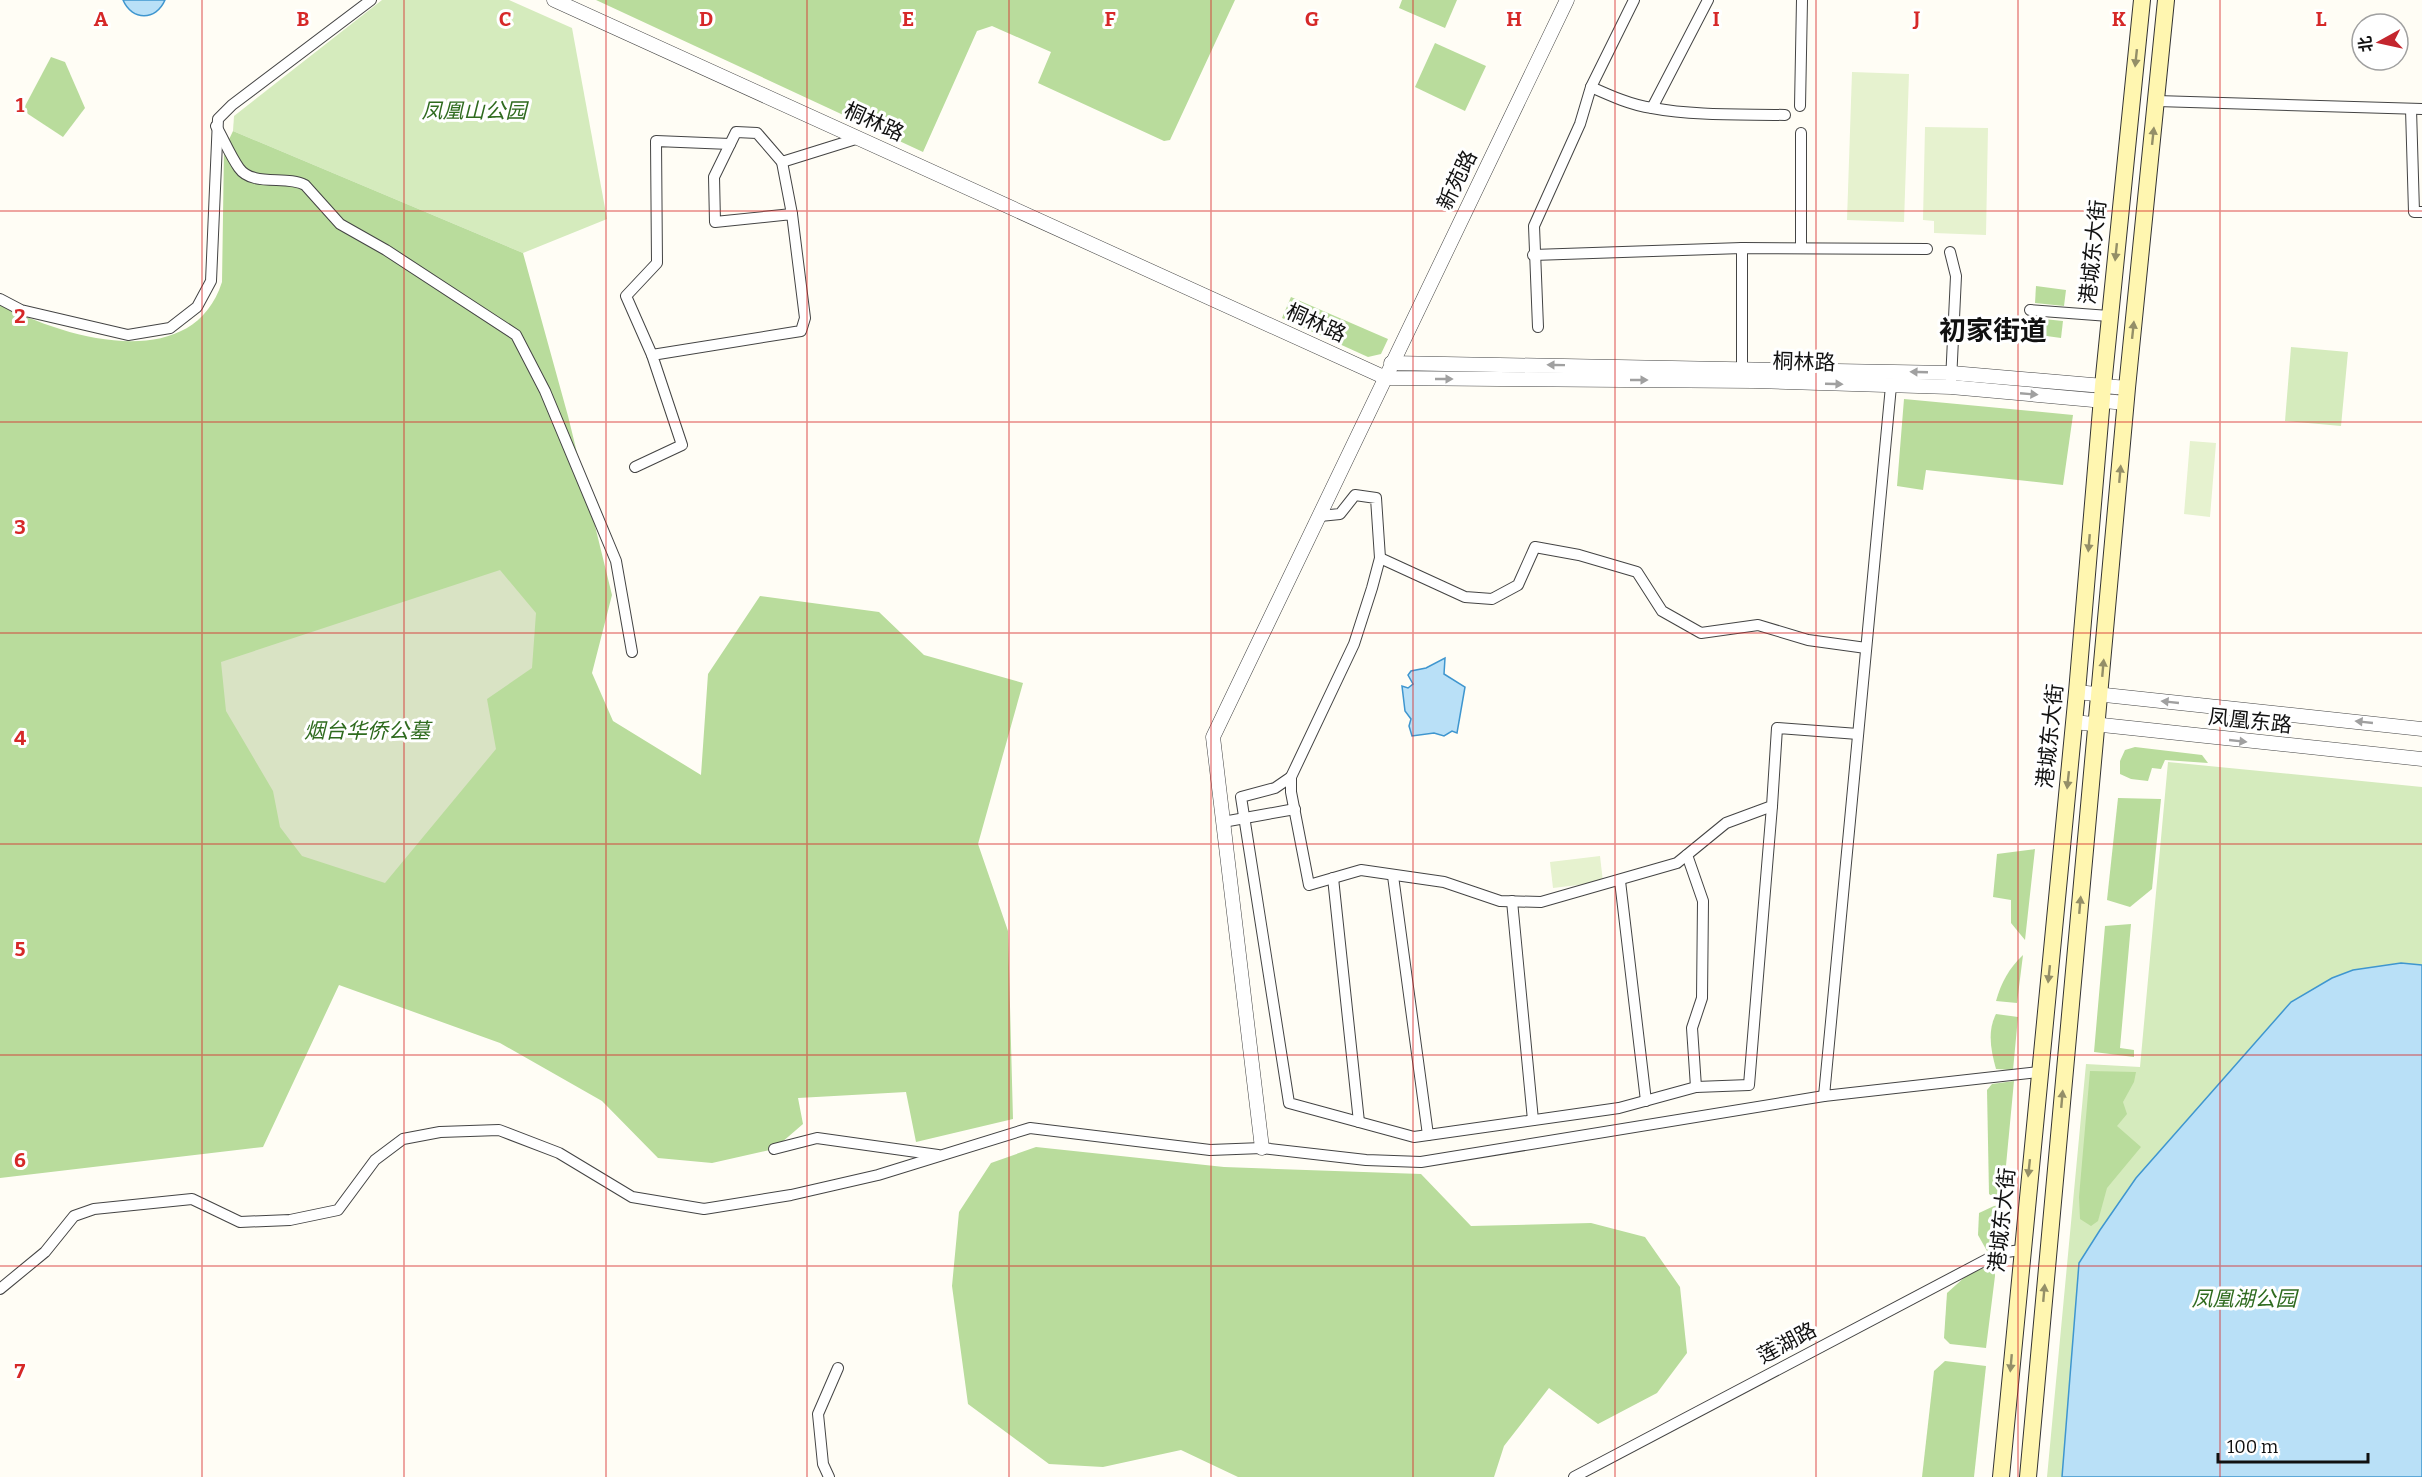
<svg xmlns="http://www.w3.org/2000/svg" width="2422" height="1477" font-family="Bitter,'Noto Sans SC',serif">
<rect width="100%" height="100%" fill="#fffdf5"/>
<g fill="#d5ebbd">
<path d="M 382,0 L 509,0 L 572,28 L 607,219 L 523,253 L 233,131 L 234,116 Z"/>
<path d="M 2291,347 L 2348,352 L 2341,426 L 2285,421 Z"/>
<path d="M 2168,762 L 2422,787 L 2422,1477 L 2047,1477 L 2086,1064 L 2140,1067 Z"/>
</g>
<g fill="#b9dc9c">
<path d="M 596,0 L 1235,0 L 1170,140 L 1164,141 L 1038,83 L 1051,52 L 992,26 L 977,31 L 923,152 Z"/>
<path d="M 1402,0 L 1457,0 L 1445,28 L 1399,8 Z"/>
<path d="M 1435,43 L 1486,66 L 1465,111 L 1415,87 Z"/>
<path d="M 51,57 L 65,62 L 85,108 L 63,137 L 28,114 L 24,108 Z"/>
<path d="M 233,131 L 523,253 L 568,416 L 612,595 L 592,673 L 613,721 L 701,775 L 708,674 L 760,596 L 879,612 L 924,655 L 1023,683 L 978,844 L 1008,931 L 1013,1119 L 916,1142 L 906,1092 L 798,1098 L 803,1124 L 774,1149 L 712,1163 L 658,1158 L 602,1101 L 500,1043 L 339,985 L 263,1147 L 0,1178 L 0,304 C 63,338 192,376 222,282 L 224,150 Z"/>
<path d="M 2036,286 L 2066,290 L 2064,306 L 2035,303 Z"/>
<path d="M 1291,297 L 1388,339 L 1381,354 L 1368,357 L 1282,318 Z"/>
<path d="M 2034,318 L 2063,321 L 2061,338 L 2032,334 Z"/>
<path d="M 1904,399 L 2073,415 L 2063,485 L 1926,470 L 1923,490 L 1897,486 Z"/>
<path d="M 2135,747 L 2202,755 L 2208,763 L 2165,760 L 2161,769 L 2152,768 L 2148,781 L 2131,779 L 2120,774 L 2120,761 L 2125,750 Z"/>
<path d="M 2118,798 L 2161,799 L 2152,889 L 2130,907 L 2107,900 Z"/>
<path d="M 2035,849 L 2025,940 L 2011,923 L 2011,900 L 1993,897 L 1997,854 Z"/>
<path d="M 2131,924 L 2120,1048 L 2134,1050 L 2134,1057 L 2094,1052 L 2105,926 Z"/>
<path d="M 2023,955 L 2017,1003 L 1996,1001 C 2001,983 2009,968 2023,955 Z"/>
<path d="M 1996,1014 L 2018,1017 L 2013,1070 L 1996,1069 C 1991,1051 1987,1031 1996,1014 Z"/>
<path d="M 2090,1071 L 2136,1072 L 2134,1082 L 2123,1102 L 2127,1114 L 2117,1126 L 2141,1147 L 2107,1188 L 2098,1221 L 2091,1226 L 2080,1219 L 2079,1197 Z"/>
<path d="M 2014,1081 L 2003,1197 L 1995,1198 L 1989,1194 L 1987,1090 L 1992,1084 Z"/>
<path d="M 1036,1147 L 1224,1167 L 1421,1174 L 1471,1226 L 1591,1223 L 1645,1237 L 1680,1287 L 1687,1353 L 1657,1393 L 1598,1424 L 1549,1388 L 1504,1446 L 1494,1477 L 1238,1477 L 1181,1450 L 1103,1467 L 1049,1464 L 968,1404 L 952,1286 L 959,1212 L 991,1163 Z"/>
<path d="M 2002,1205 L 2000,1243 L 1987,1251 L 1978,1235 L 1979,1213 L 1994,1206 Z"/>
<path d="M 1994,1263 L 1995,1276 L 1986,1348 L 1950,1344 L 1944,1338 L 1947,1293 L 1966,1276 Z"/>
<path d="M 1945,1361 L 1986,1366 L 1974,1477 L 1922,1477 L 1934,1371 Z"/>
</g>
<path fill="#d9e3c4" d="M 500,570 L 536,613 L 532,668 L 487,699 L 496,749 L 385,883 L 302,856 L 280,827 L 273,791 L 226,711 L 221,662 Z"/>
<g fill="#e6f2cf">
<path d="M 1852,72 L 1909,74 L 1904,222 L 1847,220 Z"/>
<path d="M 1925,127 L 1988,128 L 1986,235 L 1934,233 L 1934,221 L 1923,220 Z"/>
<path d="M 2190,441 L 2216,443 L 2210,517 L 2184,514 Z"/>
<path d="M 1600,856 L 1603,882 L 1553,888 L 1550,862 Z"/>
</g>
<g fill="#b9e0f7" stroke="#3f96cf" stroke-width="1.5">
<path d="M 123,0 L 165,0 C 156,21 132,21 123,0 Z"/>
<path d="M 1445,658 L 1444,674 L 1465,687 L 1457,733 L 1452,731 L 1444,736 L 1434,733 L 1412,736 L 1409,726 L 1411,719 L 1405,711 L 1402,686 L 1408,688 L 1413,684 L 1408,675 L 1411,671 L 1426,668 Z"/>
<path d="M 2401,963 L 2422,965 L 2422,1477 L 2062,1477 L 2079,1263 L 2100,1230 L 2136,1178 L 2291,1002 L 2332,978 L 2353,970 Z"/>
</g>
<g fill="none" stroke-linecap="round" stroke-linejoin="round">
<defs>
<g id="minor">
<path d="M 1591,87 C 1611,96 1631,105 1652,108 C 1696,116 1741,114 1785,115"/>
<path d="M 2157,101 L 2422,109"/>
<path d="M 1800,106 L 1802,0"/>
<path d="M 1652,108 L 1708,0"/>
<path d="M 2411,109 L 2414,212 L 2422,212"/>
<path d="M 216,126 C 224,140 230,155 239,168 C 252,187 287,175 305,185 L 340,224 L 386,250 L 516,335 L 545,391 L 616,561 L 632,652"/>
<path d="M 782,162 L 792,214"/>
<path d="M 1801,248 L 1801,133"/>
<path d="M 1950,252 L 1956,276 L 1951,381"/>
<path d="M 1533,255 L 1742,248 L 1927,249"/>
<path d="M 0,299 L 21,310 L 128,335 L 170,328 L 197,307 L 211,281 L 218,119 L 232,105 L 371,0"/>
<path d="M 2030,310 L 2109,316"/>
<path d="M 1538,327 L 1534,226 L 1580,124 L 1591,87 L 1634,0"/>
<path d="M 652,355 L 626,296 L 657,263 L 656,141 L 730,144"/>
<path d="M 1742,368 L 1742,248"/>
<path d="M 1891,386 L 1824,1096 L 2039,1072"/>
<path d="M 635,467 L 682,445 L 652,355 L 801,331 L 805,318 L 792,214 L 715,222 L 714,177 L 736,132 L 757,133 L 782,162 L 859,138"/>
<path d="M 1320,516 L 1340,514 L 1355,495 L 1376,498 L 1380,558 L 1372,588 L 1354,644 L 1291,777 L 1291,792 L 1309,885 L 1361,870 L 1444,882 L 1500,901 L 1541,902 L 1677,863 L 1726,823 L 1772,806 L 1777,728 L 1858,734"/>
<path d="M 1380,558 L 1465,597 L 1492,599 L 1518,585 L 1535,547 L 1579,555 L 1637,572 L 1662,611 L 1701,633 L 1758,625 L 1808,640 L 1866,648"/>
<path d="M 1291,777 L 1275,788 L 1241,797 L 1289,1103 L 1414,1137 L 1619,1108 L 1696,1087 L 1749,1085 L 1772,806"/>
<path d="M 1223,822 L 1295,809"/>
<path d="M 1687,855 L 1703,901 L 1702,998 L 1692,1028 L 1696,1087"/>
<path d="M 1393,876 L 1428,1135"/>
<path d="M 1333,878 L 1359,1122"/>
<path d="M 1620,881 L 1646,1101"/>
<path d="M 1512,901 L 1533,1120"/>
<path d="M 774,1149 L 817,1138 L 938,1155"/>
<path d="M 0,1289 L 45,1252 L 74,1216 L 94,1209 L 192,1199 L 240,1222 L 290,1220 L 338,1210 L 375,1160 L 403,1139 L 440,1132 L 499,1130 L 559,1153 L 632,1197 L 704,1209 L 791,1195 L 878,1175 L 1030,1128 L 1210,1150 L 1262,1148 L 1366,1160 L 1421,1162 L 1824,1096"/>
<path d="M 829,1477 L 823,1464 L 818,1414 L 838,1368"/>
<path d="M 1574,1477 L 1999,1253 L 2021,1250"/>
</g>
<g id="tertiary">
<path d="M 554,0 L 1386,378 L 1754,381 L 1951,387 L 2126,403"/>
<path d="M 1391,363 L 1952,373 L 2127,388"/>
<path d="M 2077,692 L 2422,729"/>
<path d="M 2074,722 L 2422,759"/>
<path d="M 1262,1148 L 1213,737 L 1567,0"/>
</g>
<g id="secondary">
<path d="M 2001,1477 L 2077,692 L 2103,386 L 2142,0"/>
<path d="M 2028,1477 L 2127,388 L 2166,0"/>
</g>
</defs>
<use href="#minor" stroke="#444" stroke-width="12"/>
<use href="#tertiary" stroke="#444" stroke-width="15"/>
<use href="#secondary" stroke="#333" stroke-width="18"/>
<use href="#minor" stroke="#fff" stroke-width="10"/>
<use href="#tertiary" stroke="#fff" stroke-width="14"/>
<use href="#secondary" stroke="#fff6b0" stroke-width="16"/>
</g>
<defs><path id="oneway-solid" d="M-6-.8H1V-3.2L6.5 0L1 3.2V.8H-6Z" transform="scale(1.5)"/></defs>
<g fill="#948f68">
<use href="#oneway-solid" transform="translate(2136 58) rotate(96)"/>
<use href="#oneway-solid" transform="translate(2153 136) rotate(-84)"/>
<use href="#oneway-solid" transform="translate(2116 252) rotate(96)"/>
<use href="#oneway-solid" transform="translate(2133 330) rotate(-84)"/>
<use href="#oneway-solid" transform="translate(2120 474) rotate(-85)"/>
<use href="#oneway-solid" transform="translate(2089 543) rotate(95)"/>
<use href="#oneway-solid" transform="translate(2103 668) rotate(-85)"/>
<use href="#oneway-solid" transform="translate(2068 780) rotate(96)"/>
<use href="#oneway-solid" transform="translate(2080 905) rotate(-85)"/>
<use href="#oneway-solid" transform="translate(2049 974) rotate(96)"/>
<use href="#oneway-solid" transform="translate(2062 1099) rotate(-85)"/>
<use href="#oneway-solid" transform="translate(2029 1168) rotate(96)"/>
<use href="#oneway-solid" transform="translate(2044 1293) rotate(-85)"/>
<use href="#oneway-solid" transform="translate(2011 1363) rotate(95)"/>
</g>
<g fill="#a0a0a0">
<use href="#oneway-solid" transform="translate(1556 365) rotate(-179)"/>
<use href="#oneway-solid" transform="translate(1919 372) rotate(-178)"/>
<use href="#oneway-solid" transform="translate(1444 379)"/>
<use href="#oneway-solid" transform="translate(1639 380)"/>
<use href="#oneway-solid" transform="translate(1834 384) rotate(2)"/>
<use href="#oneway-solid" transform="translate(2029 394) rotate(5)"/>
<use href="#oneway-solid" transform="translate(2170 702) rotate(-174)"/>
<use href="#oneway-solid" transform="translate(2364 722) rotate(-174)"/>
<use href="#oneway-solid" transform="translate(2238 741) rotate(6)"/>
</g>
<path fill="none" stroke="#d62828" stroke-width="1.5" stroke-opacity="0.55" d="M 202,0 L 202,1477M 404,0 L 404,1477M 606,0 L 606,1477M 807,0 L 807,1477M 1009,0 L 1009,1477M 1211,0 L 1211,1477M 1413,0 L 1413,1477M 1615,0 L 1615,1477M 1816,0 L 1816,1477M 2018,0 L 2018,1477M 2220,0 L 2220,1477M 0,211 L 2422,211M 0,422 L 2422,422M 0,633 L 2422,633M 0,844 L 2422,844M 0,1055 L 2422,1055M 0,1266 L 2422,1266"/>
<g text-anchor="middle" dominant-baseline="central" stroke-width="6" stroke-linejoin="round" paint-order="stroke">
<g font-size="21" font-style="italic" fill="#2f6b1f" stroke="#fff">
<text x="474" y="111">凤凰山公园</text>
<text x="367" y="731">烟台华侨公墓</text>
<text x="2244" y="1299">凤凰湖公园</text>
</g>
<g font-size="21" fill="#111" stroke="#fff">
<text transform="translate(874 122) rotate(24)">桐林路</text>
<text transform="translate(1457 180) rotate(-64)">新苑路</text>
<text transform="translate(2093 252) rotate(-84)">港城东大街</text>
<text transform="translate(1316 323) rotate(24)">桐林路</text>
<text transform="translate(1804 362) rotate(2)">桐林路</text>
<text transform="translate(2250 721) rotate(6)">凤凰东路</text>
<text transform="translate(2050 736) rotate(-84)">港城东大街</text>
<text transform="translate(2002 1220) rotate(-84)">港城东大街</text>
<text transform="translate(1787 1343) rotate(-28)">莲湖路</text>
</g>
<g font-size="27" font-weight="bold" fill="#111" stroke="#fff">
<text x="1993" y="331">初家街道</text>
</g>
</g>
<g font-size="20" text-anchor="middle" font-weight="bold" fill="#d62828" stroke="#fff" stroke-width="6" stroke-linejoin="round" paint-order="stroke">
<text x="101" y="26">A</text>
<text x="303" y="26">B</text>
<text x="505" y="26">C</text>
<text x="706" y="26">D</text>
<text x="908" y="26">E</text>
<text x="1110" y="26">F</text>
<text x="1312" y="26">G</text>
<text x="1514" y="26">H</text>
<text x="1716" y="26">I</text>
<text x="1917" y="26">J</text>
<text x="2119" y="26">K</text>
<text x="2321" y="26">L</text>
<text x="20" y="112">1</text>
<text x="20" y="323">2</text>
<text x="20" y="534">3</text>
<text x="20" y="745">4</text>
<text x="20" y="956">5</text>
<text x="20" y="1167">6</text>
<text x="20" y="1378">7</text>
</g>
<g transform="translate(2380 42) rotate(262)"><circle r="28" fill="#ffffff" stroke="#a0a0a0" stroke-width="1.5"/>
<path d="M0-4.5L10 22L0 15L-10 22Z" fill="#c4262e"/>
<text y="-9" font-size="16" font-weight="bold" text-anchor="middle" fill="#111111">北</text>
</g>
<path d="M2218 1453v9h150v-9" fill="none" stroke="#111111" stroke-width="3"/>
<text x="2227" y="1453" font-size="18" fill="#111111" stroke="#ffffff" stroke-width="4.5" paint-order="stroke">100 m</text>
</svg>
